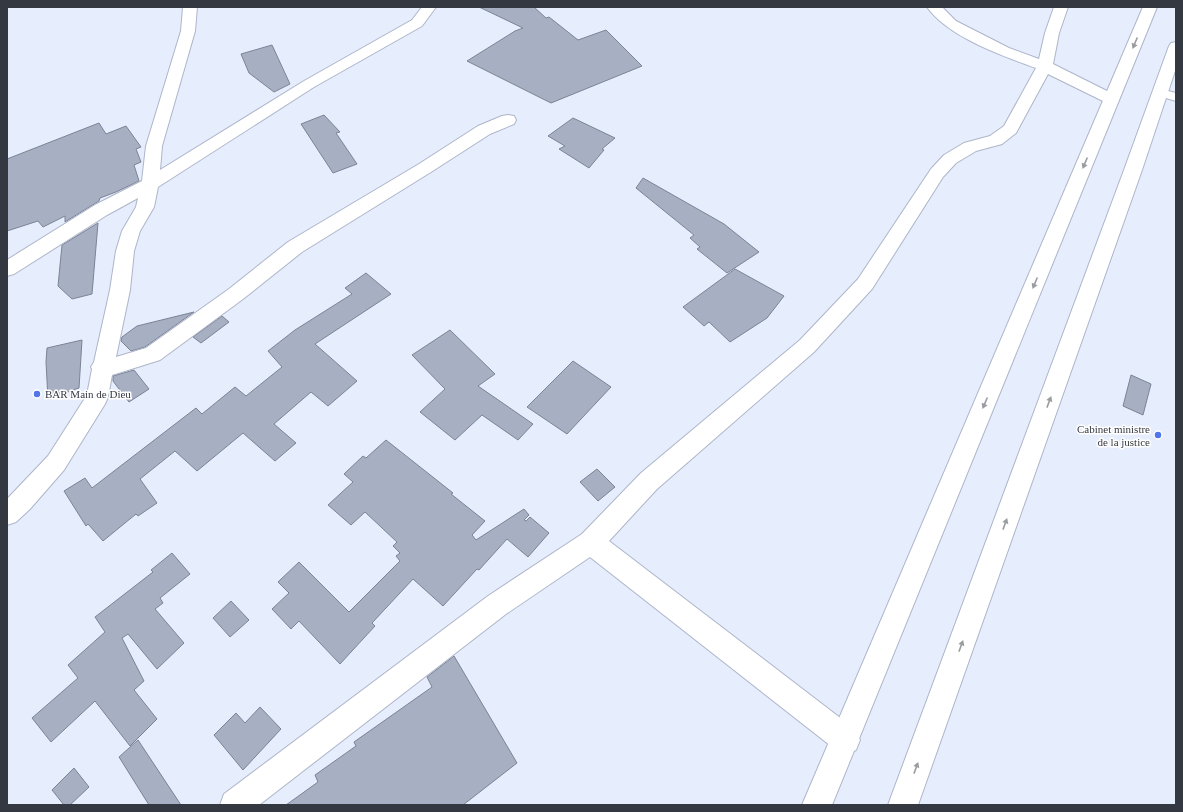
<svg xmlns="http://www.w3.org/2000/svg" width="1183" height="812" font-family="Georgia,serif">
<rect width="100%" height="100%" fill="#e6edfd"/>
<g fill="#a7afc2" stroke="#7b8395">
<path d="M 479,7 L 534,7 L 546,18 L 549,17 L 578,40 L 606,30 L 642,66 L 551,103 L 467,61 L 515,31 L 523,28 Z"/>
<path d="M 272,45 L 290,84 L 274,92 L 249,73 L 241,54 Z"/>
<path d="M 324,115 L 340,132 L 336,133 L 357,164 L 333,173 L 301,124 Z"/>
<path d="M 573,118 L 615,138 L 602,149 L 604,150 L 589,168 L 559,149 L 565,146 L 548,136 Z"/>
<path d="M 99,123 L 106,134 L 126,126 L 141,147 L 136,149 L 141,162 L 134,165 L 139,181 L 116,192 L 100,198 L 99,201 L 65,222 L 65,216 L 43,227 L 38,221 L 7,231 L 7,159 Z"/>
<path d="M 643,178 L 724,224 L 759,252 L 727,273 L 697,249 L 700,247 L 690,238 L 694,235 L 636,188 Z"/>
<path d="M 98,223 L 92,294 L 72,299 L 58,286 L 62,245 Z"/>
<path d="M 735,269 L 784,296 L 767,318 L 730,342 L 709,322 L 704,326 L 683,307 Z"/>
<path d="M 366,273 L 391,294 L 315,344 L 357,381 L 328,406 L 311,392 L 274,424 L 296,443 L 275,461 L 243,433 L 197,471 L 175,451 L 140,479 L 157,503 L 138,516 L 136,514 L 103,541 L 88,524 L 86,526 L 64,491 L 85,478 L 92,488 L 196,408 L 202,414 L 235,387 L 246,396 L 282,367 L 268,351 L 295,330 L 352,294 L 345,288 Z"/>
<path d="M 194,312 L 145,347 L 131,351 L 121,341 L 122,337 L 137,326 Z"/>
<path d="M 222,316 L 229,322 L 201,343 L 193,337 Z"/>
<path d="M 450,330 L 495,374 L 478,386 L 533,424 L 518,440 L 482,415 L 455,440 L 420,412 L 445,389 L 412,355 Z"/>
<path d="M 82,340 L 79,388 L 48,399 L 46,362 L 47,348 Z"/>
<path d="M 573,361 L 611,387 L 567,434 L 527,407 Z"/>
<path d="M 134,370 L 149,389 L 129,402 L 113,381 L 113,376 Z"/>
<path d="M 1131,375 L 1151,384 L 1143,415 L 1123,406 Z"/>
<path d="M 386,440 L 453,493 L 451,494 L 485,521 L 472,535 L 476,540 L 524,509 L 529,515 L 524,520 L 526,521 L 530,517 L 549,533 L 528,557 L 507,539 L 479,570 L 477,569 L 443,606 L 413,579 L 372,623 L 375,626 L 340,664 L 299,621 L 291,629 L 272,609 L 289,593 L 278,582 L 299,562 L 349,612 L 400,561 L 396,556 L 400,553 L 393,546 L 397,542 L 365,512 L 351,525 L 328,505 L 353,482 L 344,474 L 363,456 L 366,458 Z"/>
<path d="M 597,469 L 615,487 L 598,501 L 580,482 Z"/>
<path d="M 172,553 L 190,574 L 160,598 L 163,603 L 155,609 L 184,643 L 157,669 L 128,634 L 122,638 L 144,681 L 134,690 L 157,719 L 130,746 L 95,701 L 51,742 L 32,718 L 78,678 L 68,665 L 105,632 L 95,617 L 153,572 L 151,570 Z"/>
<path d="M 231,601 L 249,620 L 230,637 L 213,618 Z"/>
<path d="M 454,656 L 517,763 L 463,805 L 286,805 L 318,782 L 315,775 L 356,746 L 354,742 L 432,687 L 427,677 Z"/>
<path d="M 260,707 L 281,729 L 243,770 L 214,735 L 236,713 L 245,723 Z"/>
<path d="M 138,740 L 181,805 L 149,805 L 119,757 Z"/>
<path d="M 74,768 L 89,787 L 70,805 L 64,805 L 52,790 Z"/>
</g>
<g fill="none" stroke-linecap="round" stroke-linejoin="round">
<defs>
<path id="lane" d="M 1160,89 L 1176,93 L 1176,101 L 1156,95 L 1154,93 L 1156,91 Z"/>
<g id="street">
<path d="M 183,7 L 197,7 L 195,31 L 162,146 L 160,170 L 304,81 L 412,20 L 422,7 L 436,7 L 422,26 L 314,87 L 158,187 L 154,207 L 140,231 L 134,251 L 130,290 L 116,357 L 146,348 L 229,289 L 288,242 L 419,164 L 478,126 L 502,116 L 508,115 L 514,116 L 516,120 L 514,124 L 490,134 L 431,172 L 302,252 L 243,299 L 160,360 L 112,375 L 108,397 L 105,404 L 64,470 L 30,509 L 16,522 L 7,525 L 7,499 L 48,456 L 87,395 L 92,369 L 91,367 L 94,362 L 110,290 L 116,251 L 122,231 L 136,207 L 138,198 L 107,215 L 14,274 L 7,276 L 7,260 L 95,205 L 142,181 L 146,146 L 181,31 Z"/>
<path d="M 927,7 L 942,7 L 956,21 L 1009,48 L 1039,59 L 1045,33 L 1054,7 L 1068,7 L 1059,33 L 1053,64 L 1117,96 L 1119,99 L 1117,102 L 1111,104 L 1105,102 L 1048,74 L 1016,133 L 1002,144 L 976,151 L 956,163 L 943,177 L 872,289 L 814,352 L 657,489 L 609,541 L 856,730 L 860,740 L 856,750 L 846,754 L 836,750 L 590,557 L 506,614 L 259,805 L 220,805 L 224,794 L 488,596 L 582,534 L 641,473 L 800,340 L 858,279 L 931,169 L 944,155 L 964,143 L 990,136 L 1004,126 L 1036,68 C 1003,56 948,37 927,7 Z"/>
</g>
<g id="secondary">
<path d="M 1143,7 L 1157,7 L 832,805 L 802,805 Z"/>
<path d="M 1176,42 L 1176,68 L 1142,170 L 918,805 L 888,805 L 1124,170 L 1169,46 L 1171,43 Z"/>
</g>
</defs>
<use href="#lane" stroke="#adb5c9" stroke-width="2"/>
<use href="#street" stroke="#adb5c9" stroke-width="2"/>
<use href="#secondary" stroke="#adb5c9" stroke-width="2"/>
<use href="#lane" fill="#fff" fill-rule="evenodd"/>
<use href="#street" fill="#fff" fill-rule="evenodd"/>
<use href="#secondary" fill="#fff" fill-rule="evenodd"/>
</g>
<defs><path id="oneway-solid" d="M-6-.8H1V-3.2L6.5 0L1 3.2V.8H-6Z"/></defs>
<g fill="#9a9ca0">
<use href="#oneway-solid" transform="translate(1135 43) rotate(113)"/>
<use href="#oneway-solid" transform="translate(1085 163) rotate(113)"/>
<use href="#oneway-solid" transform="translate(1035 283) rotate(113)"/>
<use href="#oneway-solid" transform="translate(1049 402) rotate(-70)"/>
<use href="#oneway-solid" transform="translate(985 403) rotate(113)"/>
<use href="#oneway-solid" transform="translate(1005 524) rotate(-70)"/>
<use href="#oneway-solid" transform="translate(961 646) rotate(-70)"/>
<use href="#oneway-solid" transform="translate(916 768) rotate(-70)"/>
</g>
<g fill="#5176ea" stroke="#fff" stroke-width="1.5">
<circle cx="37" cy="394" r="4"/>
<circle cx="1158" cy="435" r="4"/>
</g>
<g text-anchor="middle" dominant-baseline="central" stroke-width="3" stroke-linejoin="round" paint-order="stroke">
<g font-size="11" fill="#343840" stroke="#fff" text-anchor="start">
<text x="45" y="394">BAR Main de Dieu</text>
<text x="1150" y="429" text-anchor="end">Cabinet ministre<tspan x="1150" dy="13">de la justice</tspan></text>
</g>
</g>
<rect width="1183" height="812" fill="none" stroke="#343840" stroke-width="16"/>
</svg>
